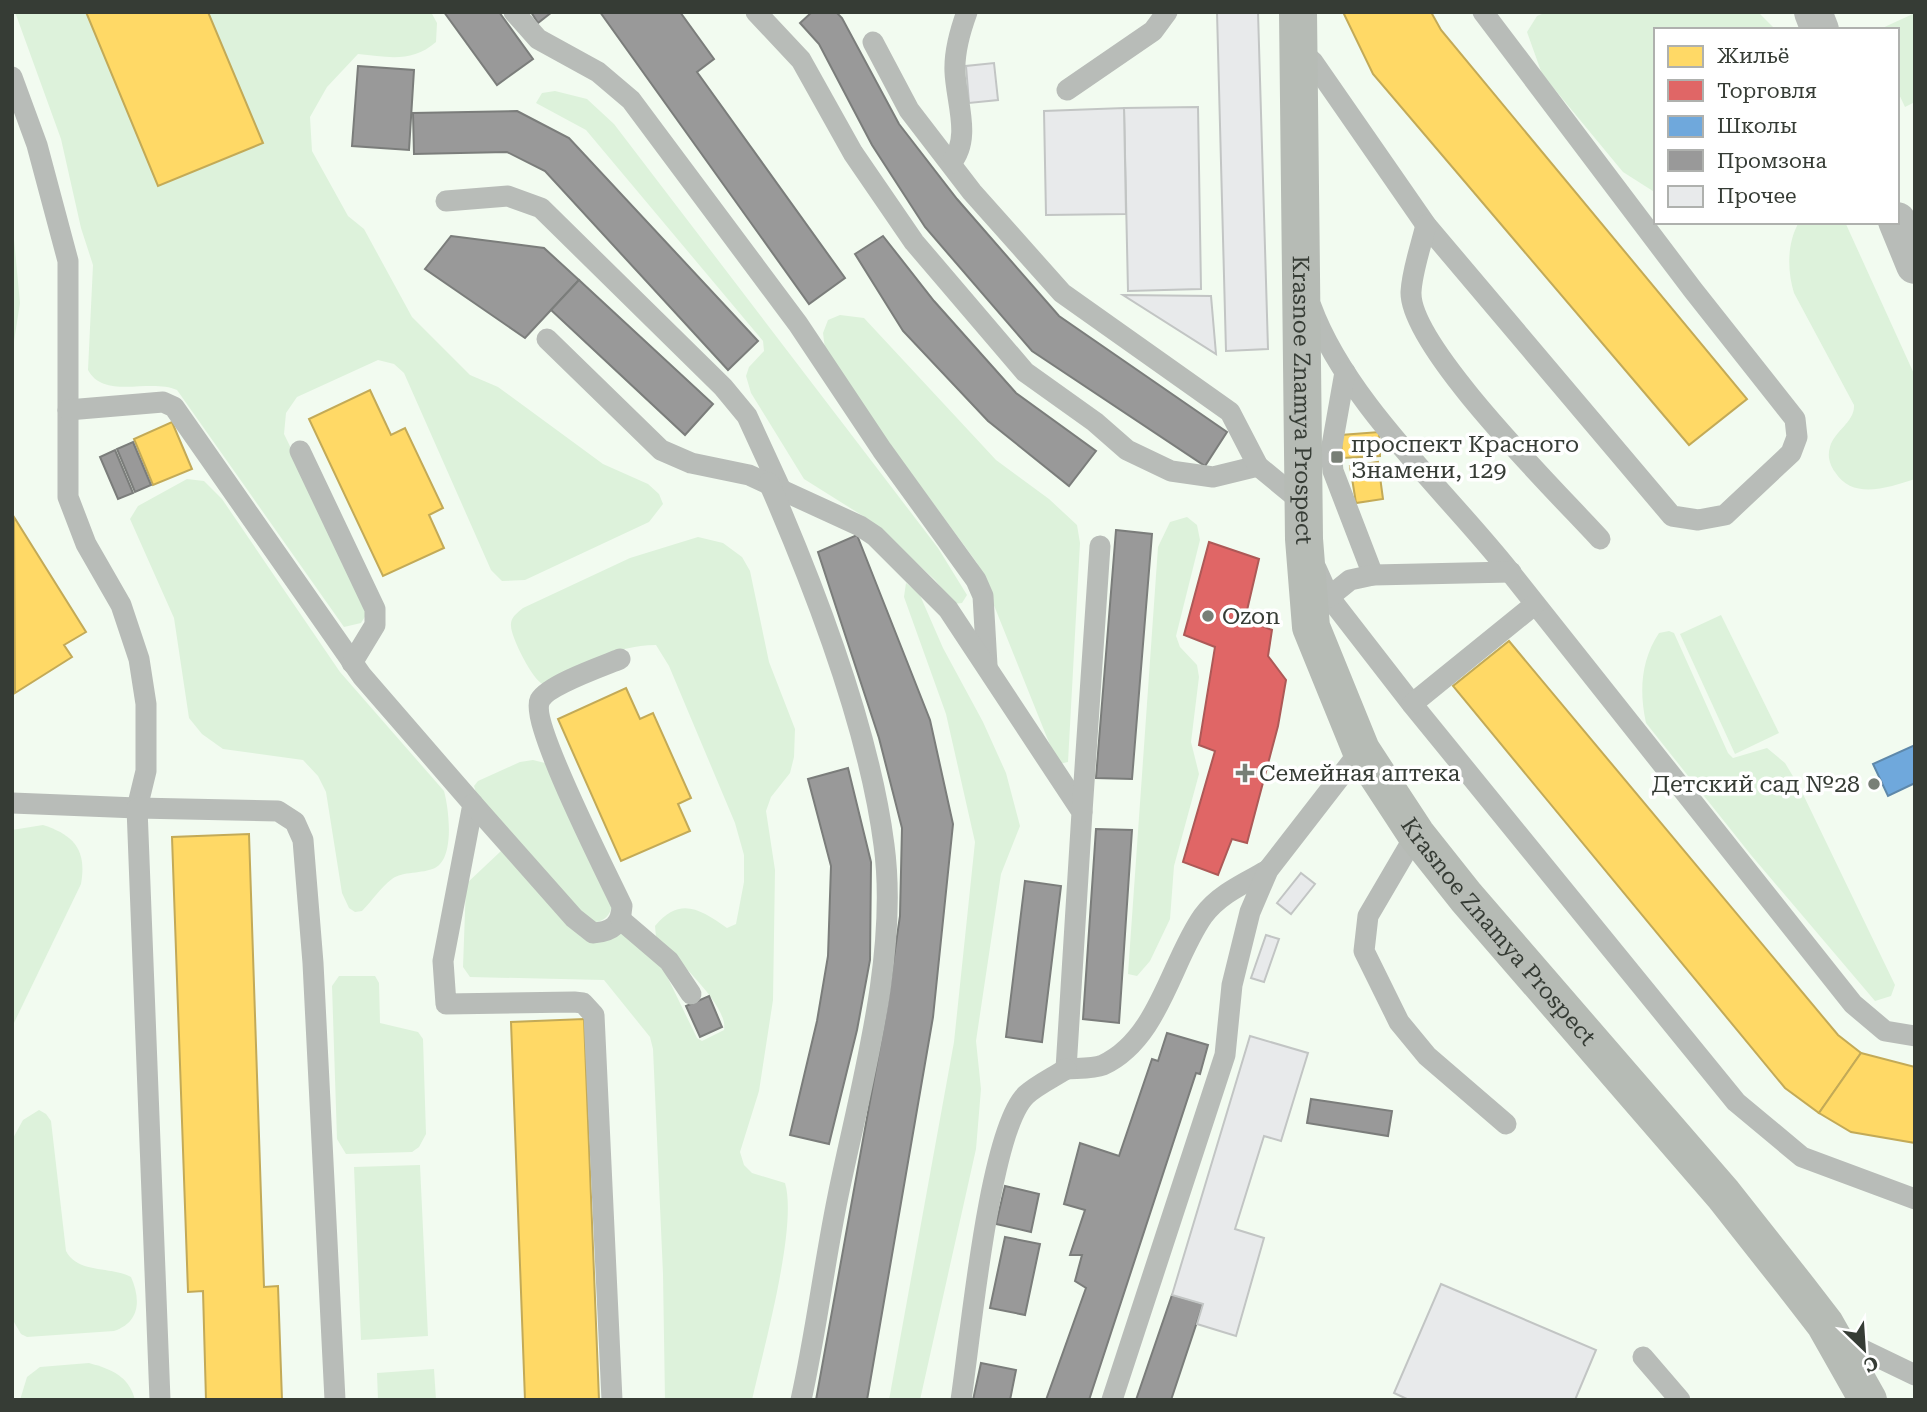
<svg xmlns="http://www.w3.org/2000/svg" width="1927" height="1412" font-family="'Roboto Serif',serif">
<rect width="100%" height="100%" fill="#f2fbf0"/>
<g fill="#ddf2db">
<path d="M 15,12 L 431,12 L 437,23 L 436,42 C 412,63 388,57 358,54 L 327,87 L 310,117 L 312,151 L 348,216 L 364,229 L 412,317 L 470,375 L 498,387 L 603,464 L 648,484 L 659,494 L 663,504 L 649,522 L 525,580 L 502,581 L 491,570 L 404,373 L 394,364 L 378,360 L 297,397 L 286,413 L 284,434 L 361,591 L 368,612 L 361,623 L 344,627 L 177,390 C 150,378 104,400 88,370 L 93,265 L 81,228 L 61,139 Z"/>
<path d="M 1547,12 L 1758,12 L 1776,30 L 1656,30 L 1656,193 L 1623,172 L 1542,74 L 1527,32 L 1537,16 Z"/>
<path d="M 1915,13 L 1915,102 L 1905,107 L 1897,90 L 1897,30 L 1878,30 Z"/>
<path d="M 555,91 L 587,99 L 614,124 L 938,548 L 967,595 L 962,603 L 954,604 L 935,580 L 871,521 L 804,479 L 751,393 L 746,376 L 749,367 L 764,351 L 763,341 L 586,130 L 536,103 L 542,93 Z"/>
<path d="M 12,218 L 20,303 L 12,354 Z"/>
<path d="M 1799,222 L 1845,222 L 1915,376 L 1915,479 C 1889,487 1853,501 1835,472 C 1830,465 1827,456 1830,447 C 1834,431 1855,422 1854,405 L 1794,293 C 1787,270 1787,243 1799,222 Z"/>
<path d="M 840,315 L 864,318 L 996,460 L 1049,499 L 1077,525 L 1080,543 L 1068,762 L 1059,764 L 1054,755 L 977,563 L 826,357 L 823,333 L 828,320 Z"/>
<path d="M 187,479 L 204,481 L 222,499 L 340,672 L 444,791 C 449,809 455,858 435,868 C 422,874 403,871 392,879 C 381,887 372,901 362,911 L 355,912 L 349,908 L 342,893 L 326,792 L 318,776 L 303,760 L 223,749 L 202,734 L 189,718 L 174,618 L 130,519 L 138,506 Z"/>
<path d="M 1187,517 L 1197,525 L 1200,540 L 1176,636 L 1180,647 L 1197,665 L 1199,677 L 1191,742 L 1199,774 L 1174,866 L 1170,919 L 1150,961 L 1137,976 L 1128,974 L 1158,547 L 1170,522 Z"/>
<path d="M 698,537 L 723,543 L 742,557 L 750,571 L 769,662 L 795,729 L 794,757 L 790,773 L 771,797 L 766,811 L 775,870 L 773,1000 L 759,1091 L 740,1152 L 744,1165 L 752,1173 L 785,1183 C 798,1226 763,1351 752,1400 L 665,1400 L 663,1274 L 653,1049 L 650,1037 L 604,980 L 470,977 L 463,967 L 466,884 L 501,851 L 581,937 L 592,939 L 622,932 L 662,966 L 697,1038 L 702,1041 L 724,1030 C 729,1005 673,957 656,937 L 655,926 C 680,896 700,909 727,928 L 736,924 L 744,882 L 744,855 L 735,823 L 669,666 L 656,645 C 614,645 580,667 543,684 C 533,681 511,637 511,626 C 510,618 517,613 523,608 L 630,558 Z"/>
<path d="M 906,583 L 919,593 L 943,648 L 983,722 L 1006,773 L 1020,826 L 1001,874 L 976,1041 L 981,1089 L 976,1149 L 920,1400 L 889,1400 L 954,1042 L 975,842 L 946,714 L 904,597 Z"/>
<path d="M 1721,615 L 1779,733 L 1735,754 L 1680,634 Z"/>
<path d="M 1669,631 L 1674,633 L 1728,753 L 1733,758 L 1767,748 L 1785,763 L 1800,788 L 1895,985 L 1891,996 L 1875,1001 L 1751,855 L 1646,723 C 1639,691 1641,660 1659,633 Z"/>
<path d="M 533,760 L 545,763 L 612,905 C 610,916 605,920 594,923 L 580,912 L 476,793 L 474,786 L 478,781 L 520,762 Z"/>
<path d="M 43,825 C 74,835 87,850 81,884 L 12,1027 L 12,830 Z"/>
<path d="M 339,976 L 375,976 L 379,983 L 380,1023 L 418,1032 L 423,1039 L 426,1134 L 419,1147 L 412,1152 L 346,1154 L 337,1139 L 332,986 Z"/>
<path d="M 39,1110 L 46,1114 L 51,1121 L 66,1251 C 78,1274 110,1266 131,1277 C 141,1300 140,1322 114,1331 L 27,1337 L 21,1334 L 14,1322 L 12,1140 L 23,1120 Z"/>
<path d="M 420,1165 L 428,1336 L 361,1340 L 354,1167 Z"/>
<path d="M 89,1363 C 111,1369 129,1376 135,1400 L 20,1400 L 27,1377 L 40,1367 Z"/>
<path d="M 434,1369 L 436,1400 L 378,1400 L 377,1373 Z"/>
</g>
<g fill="#ffd966" stroke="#c3aa57" stroke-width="2">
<path d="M 86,12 L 208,12 L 263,143 L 158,186 Z"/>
<path d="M 1343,12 L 1431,12 L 1441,30 L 1747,399 L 1689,445 L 1373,74 Z"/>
<path d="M 370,390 L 391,435 L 405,428 L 443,508 L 429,515 L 444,548 L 383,576 L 309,419 Z"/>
<path d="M 172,422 L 192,469 L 153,485 L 134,439 Z"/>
<path d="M 1379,432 L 1380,456 L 1342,458 L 1341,435 Z"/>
<path d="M 1378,462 L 1383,499 L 1356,503 L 1350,466 Z"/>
<path d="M 14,517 L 86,632 L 64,645 L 72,657 L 15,693 Z"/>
<path d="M 1509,641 L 1838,1035 L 1861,1053 L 1819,1113 L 1785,1088 L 1453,686 Z"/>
<path d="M 626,688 L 640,719 L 653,713 L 691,798 L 678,804 L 690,831 L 621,861 L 558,719 Z"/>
<path d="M 249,834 L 264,1287 L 278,1286 L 282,1400 L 206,1400 L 203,1291 L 188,1292 L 172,837 Z"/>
<path d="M 584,1019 L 599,1400 L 525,1400 L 511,1022 Z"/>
<path d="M 1861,1053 L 1915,1067 L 1915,1143 L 1851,1132 L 1819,1113 Z"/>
</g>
<path fill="#e06666" stroke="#ad5957" stroke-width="2" d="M 1209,542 L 1259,559 L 1245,619 L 1272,630 L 1268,656 L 1286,680 L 1278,726 L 1247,843 L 1232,839 L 1218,875 L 1183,862 L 1215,751 L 1199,745 L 1215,647 L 1184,635 Z"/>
<path fill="#6fa8dc" stroke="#5e88aa" stroke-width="2" d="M 1915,745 L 1915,783 L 1888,796 L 1873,764 Z"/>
<g fill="#999" stroke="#7b7d7b" stroke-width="2">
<path d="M 444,12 L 499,12 L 533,59 L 497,85 Z"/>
<path d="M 531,12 L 552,12 L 538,23 Z"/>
<path d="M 600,12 L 680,12 L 714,59 L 697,72 L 845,278 L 809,304 Z"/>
<path d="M 812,12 L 836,12 L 842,18 L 899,124 L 957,199 L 1059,316 L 1227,432 L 1205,466 L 1032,351 L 925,227 L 872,145 L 819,44 L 800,23 Z"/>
<path d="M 358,66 L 414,70 L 409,150 L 352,146 Z"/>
<path d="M 517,111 L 569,138 L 758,341 L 728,370 L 545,171 L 507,152 L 414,154 L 413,113 Z"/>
<path d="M 451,236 L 544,248 L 579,280 L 525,338 L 425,269 Z"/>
<path d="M 883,236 L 934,301 L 1016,393 L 1096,451 L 1069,486 L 988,421 L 903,331 L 855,254 Z"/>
<path d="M 579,280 L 713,404 L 685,435 L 551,310 Z"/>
<path d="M 133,442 L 151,485 L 135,492 L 117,449 Z"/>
<path d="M 115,450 L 133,493 L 118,499 L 100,457 Z"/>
<path d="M 1116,530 L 1152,534 L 1132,779 L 1096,778 Z"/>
<path d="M 857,535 L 930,720 L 953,824 L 933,1017 L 867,1400 L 816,1400 L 885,1018 L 900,916 L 902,828 L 879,738 L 818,552 Z"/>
<path d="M 848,768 L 871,862 L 870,960 L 857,1030 L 829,1144 L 790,1135 L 817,1021 L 828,956 L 831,866 L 808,779 Z"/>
<path d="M 1096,829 L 1132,830 L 1119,1023 L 1083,1019 Z"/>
<path d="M 1025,881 L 1061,886 L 1042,1042 L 1006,1037 Z"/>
<path d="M 709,996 L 722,1027 L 700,1037 L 686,1006 Z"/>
<path d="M 1167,1033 L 1208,1045 L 1200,1074 L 1196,1073 L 1089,1400 L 1046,1400 L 1086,1288 L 1075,1281 L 1082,1255 L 1070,1255 L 1085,1210 L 1064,1204 L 1080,1143 L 1119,1156 L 1152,1059 L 1158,1061 Z"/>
<path d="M 1311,1099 L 1392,1111 L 1388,1136 L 1307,1123 Z"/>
<path d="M 1005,1186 L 1039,1194 L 1031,1232 L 996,1224 Z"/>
<path d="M 1005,1237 L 1040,1244 L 1025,1315 L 990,1308 Z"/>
<path d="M 1172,1295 L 1203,1304 L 1171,1400 L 1136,1400 Z"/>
<path d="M 981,1363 L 1016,1370 L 1010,1400 L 973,1400 Z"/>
</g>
<g fill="#e8eaeb" stroke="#c2c5c4" stroke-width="2">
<path d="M 1217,12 L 1258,12 L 1268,349 L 1226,351 Z"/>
<path d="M 994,63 L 998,100 L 969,103 L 966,66 Z"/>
<path d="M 1198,107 L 1201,289 L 1128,291 L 1124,108 Z"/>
<path d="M 1124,108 L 1126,214 L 1046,215 L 1044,111 Z"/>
<path d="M 1123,295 L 1211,296 L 1216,354 Z"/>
<path d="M 1301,873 L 1315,884 L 1291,914 L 1277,903 Z"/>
<path d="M 1266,935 L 1279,939 L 1264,982 L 1251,978 Z"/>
<path d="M 1250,1036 L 1308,1053 L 1281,1141 L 1264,1136 L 1235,1229 L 1264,1238 L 1236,1336 L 1197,1324 L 1203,1304 L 1172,1295 Z"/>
<path d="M 1441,1284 L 1596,1350 L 1575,1400 L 1409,1400 L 1394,1393 Z"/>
</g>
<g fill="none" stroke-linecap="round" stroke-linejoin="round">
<g stroke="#b8bcb8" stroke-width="21">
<path d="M 514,12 L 538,39 L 598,72 L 631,100 L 798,324 L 882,450 L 976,580 L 983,596 L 987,665"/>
<path d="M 756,12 L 801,60 L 853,153 L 914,242 L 1025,372 L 1095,422 L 1127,450 L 1171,471 L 1213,477 L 1258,466"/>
<path d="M 873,42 L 909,110 L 972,192 L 1062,293 L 1230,412 L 1258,466 L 1303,503"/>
<path d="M 1300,50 L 1313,62 L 1426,225 L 1672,516 L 1698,520 L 1725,515 L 1791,453 L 1797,437 L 1795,419 L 1693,290 L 1483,12"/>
<path d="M 12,77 L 37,145 L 68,261 L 68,497 L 86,544 L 121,605 L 139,659 L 146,704 L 146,771 L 137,808 L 12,803"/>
<path d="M 1067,90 L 1153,31 L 1167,12"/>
<path d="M 951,163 C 972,139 956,101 955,72 C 954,51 960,31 967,12"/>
<path d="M 446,201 L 508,196 L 541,208 L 723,387 L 747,416 L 781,490"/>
<path d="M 1426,225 C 1421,246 1412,271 1411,292 C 1409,347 1560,495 1600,539"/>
<path d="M 1311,306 C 1346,402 1446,491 1510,572 C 1624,716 1739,859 1853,1004 L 1885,1031 L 1915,1036"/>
<path d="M 547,339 L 661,450 L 691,463 L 749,475 L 860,526 L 875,536 L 948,609 L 1082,812 L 1066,1069 C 1077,1068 1093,1069 1103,1065 C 1159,1039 1171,961 1203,916 C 1219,894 1245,883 1268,870"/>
<path d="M 1345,372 L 1331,451 L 1333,471 L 1373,575"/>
<path d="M 68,410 L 163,402 L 174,407 L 362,676 L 473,804 L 443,961 L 446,1004 L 574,1002 L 583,1003 L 594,1015 L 612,1400"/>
<path d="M 300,451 L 375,609 L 375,625 L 352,663"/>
<path d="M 769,483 C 816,591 869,728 884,845 C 899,956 860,1088 838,1196 C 824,1264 816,1333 801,1400"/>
<path d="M 1316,568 L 1329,597 L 1412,704 L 1736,1102 L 1802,1157 L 1915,1199"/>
<path d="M 1329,597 L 1350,580 L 1373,575 L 1511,572"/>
<path d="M 1412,704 L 1534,605"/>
<path d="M 473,804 L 574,918 L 593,933 C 612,932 621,925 622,906 C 608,876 529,722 540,700 C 548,685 603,666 620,659"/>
<path d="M 1082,812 L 1100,546"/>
<path d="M 1416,834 L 1368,916 L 1364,951 L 1399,1022 L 1427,1056 L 1506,1124"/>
<path d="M 621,920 L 669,961 L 691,994"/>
<path d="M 1836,1343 L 1861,1349 L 1915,1375"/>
<path d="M 1643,1357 L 1680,1400"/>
<path d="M 160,1400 L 137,808 L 278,811 L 295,822 L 303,840 L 313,963 L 335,1400"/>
<path d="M 961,1400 C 970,1341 989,1130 1026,1095 C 1037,1085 1054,1077 1066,1069"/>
<path d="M 1112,1400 L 1225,1055 L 1232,985 L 1250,912 L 1268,870 L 1361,750"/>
</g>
<g stroke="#b8bcb8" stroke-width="38">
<path d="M 1813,12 L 1820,30"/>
<path d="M 1897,221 L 1915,265"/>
</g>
<path stroke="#b6bbb5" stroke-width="38" id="s1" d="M 1298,12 L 1304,539 L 1311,627 L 1361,750 L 1416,834 L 1466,897 L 1723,1194 L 1798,1289 L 1825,1324 L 1868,1400"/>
</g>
<g fill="#787f76" stroke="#fff" stroke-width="2.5">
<rect x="1330" y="450" width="14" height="14" rx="3.5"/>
<circle cx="1208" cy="616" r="7"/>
<path d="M1241.5 762.5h7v7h7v7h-7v7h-7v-7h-7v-7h7z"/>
<circle cx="1874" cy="784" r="7"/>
</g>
<g text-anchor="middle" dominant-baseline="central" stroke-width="7" stroke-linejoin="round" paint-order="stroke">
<g font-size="23" fill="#363c35" stroke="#fff">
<text stroke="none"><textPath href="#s1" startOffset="388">Krasnoe Znamya Prospect</textPath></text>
<text stroke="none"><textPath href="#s1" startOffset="976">Krasnoe Znamya Prospect</textPath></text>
</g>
<g font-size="23" fill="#363c35" stroke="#fff" text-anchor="start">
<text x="1351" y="444">проспект Красного<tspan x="1351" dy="26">Знамени, 129</tspan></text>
<text x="1222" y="616">Ozon</text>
<text x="1259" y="773">Семейная аптека</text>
<text x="1860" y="784" text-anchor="end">Детский сад №28</text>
</g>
</g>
<rect width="1927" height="1412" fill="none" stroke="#363c35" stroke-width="28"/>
<rect x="1654" y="28" width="245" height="196" fill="#ffffff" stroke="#afb1ae" stroke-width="2"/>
<rect x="1668" y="46" width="35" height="21" fill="#ffd966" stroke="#afb1ae" stroke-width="2"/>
<text x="1717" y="63" font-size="21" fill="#363c35">Жильё</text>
<rect x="1668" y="80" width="35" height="21" fill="#e06666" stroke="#afb1ae" stroke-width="2"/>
<text x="1717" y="98" font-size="21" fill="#363c35">Торговля</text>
<rect x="1668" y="116" width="35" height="21" fill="#6fa8dc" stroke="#afb1ae" stroke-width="2"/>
<text x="1717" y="133" font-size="21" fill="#363c35">Школы</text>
<rect x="1668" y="150" width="35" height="21" fill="#999999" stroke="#afb1ae" stroke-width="2"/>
<text x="1717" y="168" font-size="21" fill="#363c35">Промзона</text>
<rect x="1668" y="186" width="35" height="21" fill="#e8eaeb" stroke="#afb1ae" stroke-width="2"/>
<text x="1717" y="203" font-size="21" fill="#363c35">Прочее</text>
<g transform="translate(1864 1349) rotate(155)" stroke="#ffffff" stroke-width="5" paint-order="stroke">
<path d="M0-5L12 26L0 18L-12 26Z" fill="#363c35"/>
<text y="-10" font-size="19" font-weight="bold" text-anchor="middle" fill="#363c35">С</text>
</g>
</svg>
